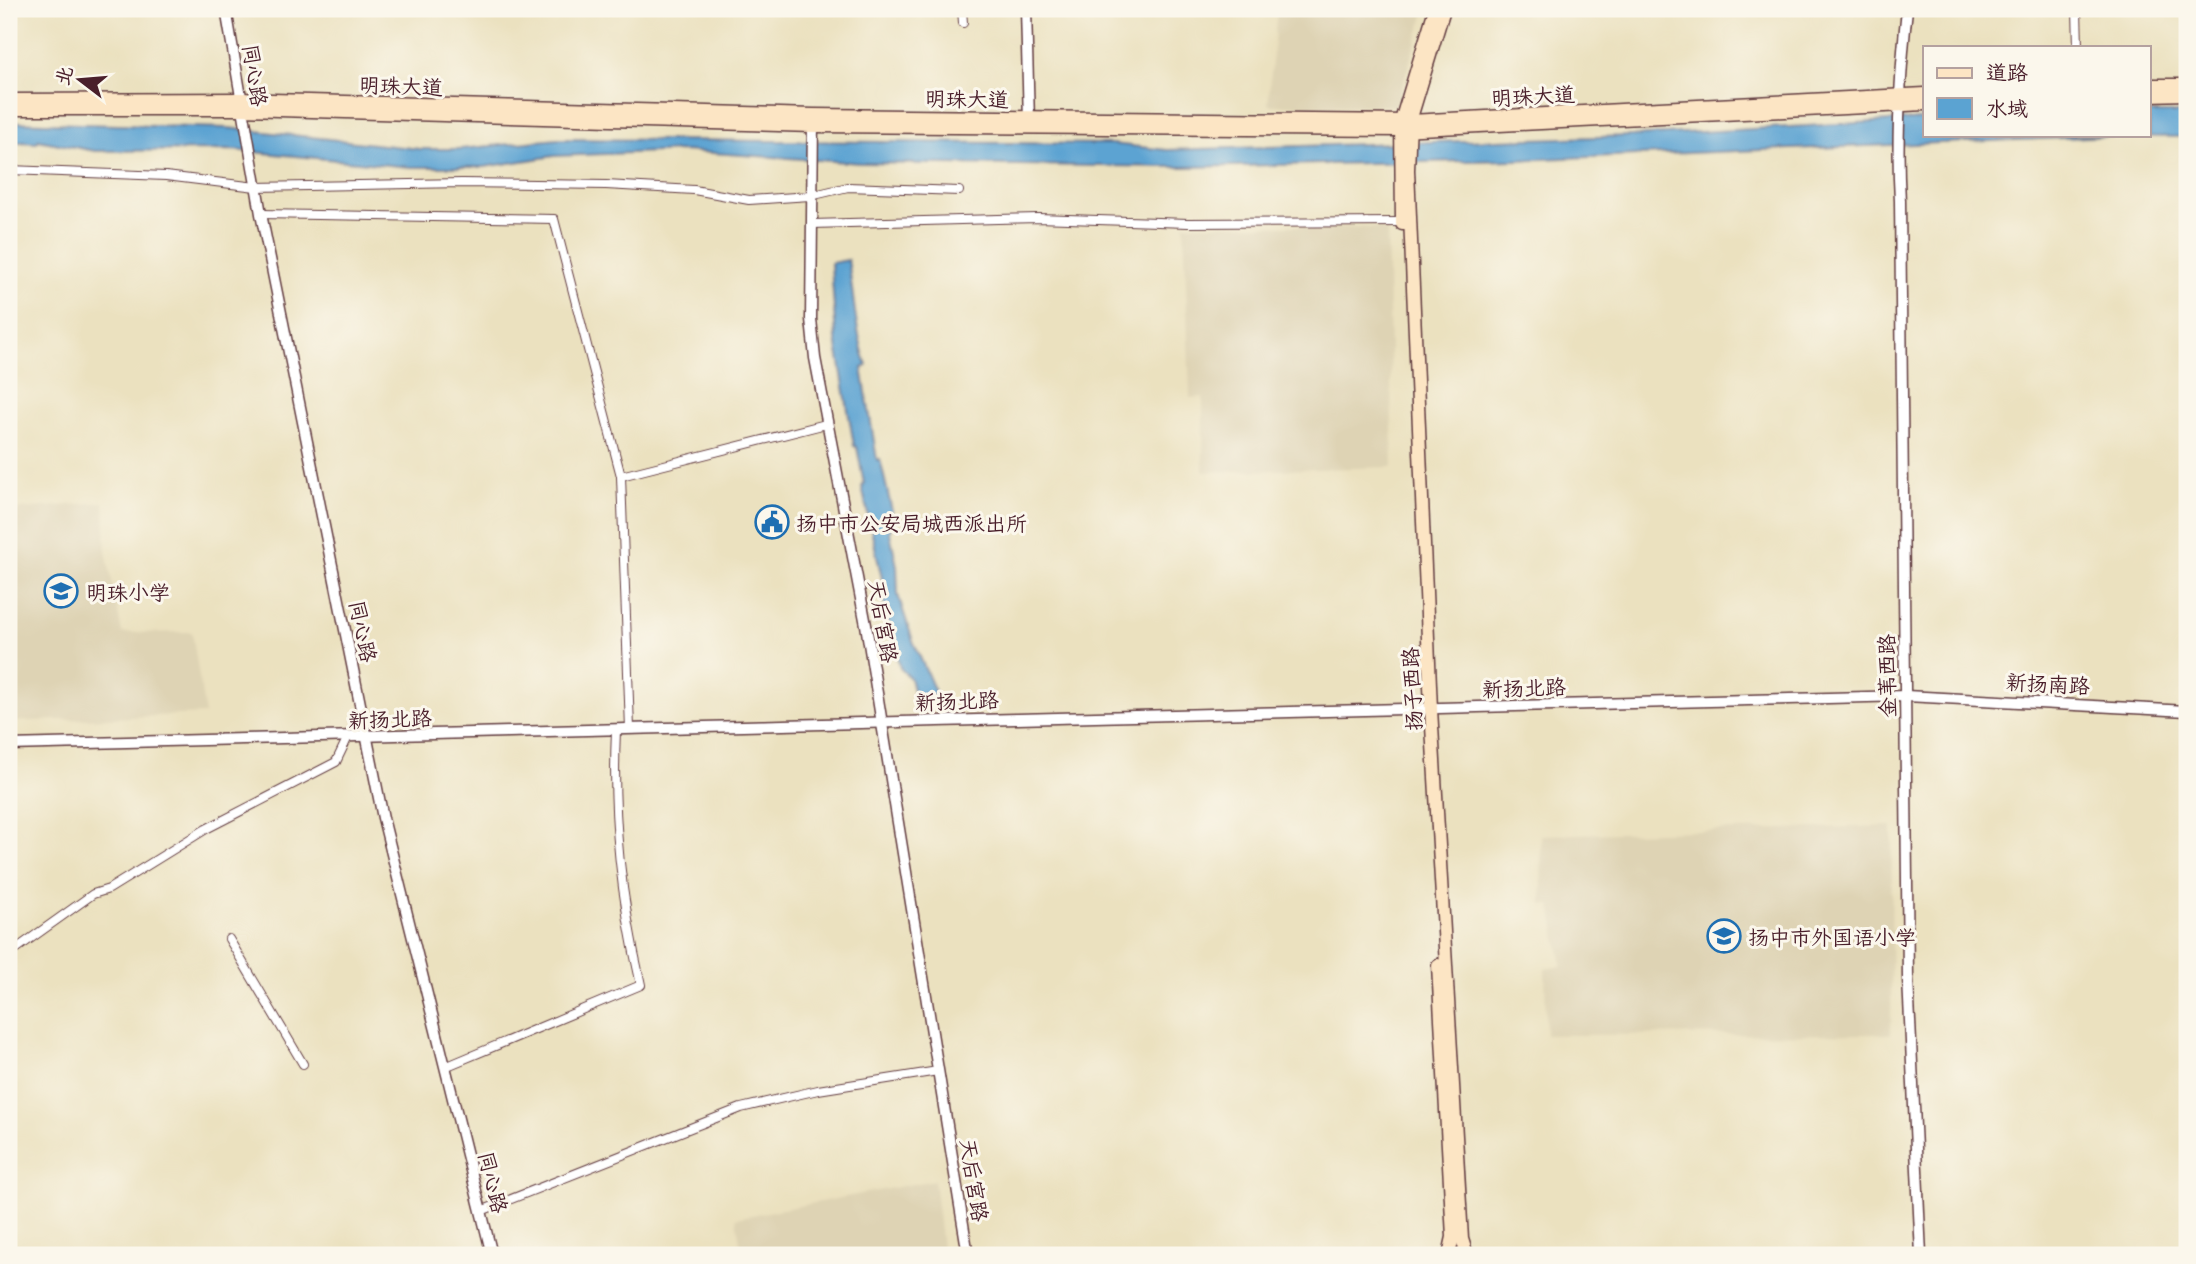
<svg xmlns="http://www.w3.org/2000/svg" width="2196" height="1264" font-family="Mali,'LXGW WenKai TC',sans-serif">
<rect width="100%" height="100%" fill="#fbf7ec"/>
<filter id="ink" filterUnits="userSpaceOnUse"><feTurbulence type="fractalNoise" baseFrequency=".0143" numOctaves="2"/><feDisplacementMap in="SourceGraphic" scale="14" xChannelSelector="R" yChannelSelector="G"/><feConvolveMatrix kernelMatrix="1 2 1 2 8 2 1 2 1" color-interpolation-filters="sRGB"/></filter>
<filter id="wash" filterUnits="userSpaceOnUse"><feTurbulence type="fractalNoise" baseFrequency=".00686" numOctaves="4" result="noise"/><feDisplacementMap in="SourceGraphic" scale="28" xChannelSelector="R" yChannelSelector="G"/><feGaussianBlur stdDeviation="1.57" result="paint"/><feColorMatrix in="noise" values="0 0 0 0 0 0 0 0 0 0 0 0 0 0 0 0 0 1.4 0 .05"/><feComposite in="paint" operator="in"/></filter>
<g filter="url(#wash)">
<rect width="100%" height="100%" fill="#ebe1bf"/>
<g fill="#ded3b4">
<path d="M 1277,9 L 1426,9 L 1396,106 L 1268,105 Z"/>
<path d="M 1184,224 L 1387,228 L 1393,467 L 1203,472 L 1203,397 L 1190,398 Z"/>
<path d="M 104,502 L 106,551 L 122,633 L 192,632 L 205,714 L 9,722 L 9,510 Z"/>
<path d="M 1892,826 L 1891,1034 L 1546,1035 L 1545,969 L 1562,966 L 1551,905 L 1542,905 L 1541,835 Z"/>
<path d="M 934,1180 L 943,1255 L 742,1255 L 736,1218 Z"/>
</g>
<g fill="#5ba3d2" stroke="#52617e" stroke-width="2">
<path d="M 2149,113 L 2187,113 L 2187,137 L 2113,136 L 1515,160 L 1184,167 L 862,163 L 683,151 L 554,156 L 484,167 L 410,167 L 232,150 L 95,151 L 38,140 L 37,143 L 20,142 L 9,147 L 9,122 L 228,128 L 420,149 L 461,149 L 557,139 L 1113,144 L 1167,150 L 1632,136 L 1925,119 L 1925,135 L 2149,135 Z"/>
<path d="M 848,260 C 854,298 855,330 867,366 L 862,368 L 877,460 L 880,459 L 892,511 L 890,533 L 897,566 L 898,595 L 913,641 L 936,694 L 914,694 L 910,678 L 900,668 L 883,598 L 884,588 L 862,487 L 864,484 L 857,447 L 854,446 L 836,339 L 831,263 Z"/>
</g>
</g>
<g filter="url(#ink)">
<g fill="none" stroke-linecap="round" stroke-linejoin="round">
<defs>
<g id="minor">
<path d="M 962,9 L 963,23"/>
<path d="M 2077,9 L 2078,47"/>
<path d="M 9,170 L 166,176 L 256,187 L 462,183 L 606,185 L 694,190 L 749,200 L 810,196 L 848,187 L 959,191"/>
<path d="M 261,214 L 554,219 L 621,476 L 630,729"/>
<path d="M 812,224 L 1038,218 L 1188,223 L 1402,222"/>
<path d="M 621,476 L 826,424"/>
<path d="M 229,939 L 303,1064"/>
<path d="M 9,954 L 93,894 L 109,889 L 206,829 L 336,762 L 347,739"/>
<path d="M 445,1067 L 641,985 C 621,898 612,819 616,730"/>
<path d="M 481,1211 L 741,1108 L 818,1090 L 938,1071"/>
</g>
<g id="tertiary">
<path d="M 226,9 L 261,214 L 383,818 L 492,1255"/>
<path d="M 1026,9 L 1029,122"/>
<path d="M 1907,9 C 1900,74 1896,136 1900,201 L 1908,978 L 1921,1255"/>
<path d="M 813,120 L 811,319 L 815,358 L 866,625 L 968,1255"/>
<path d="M 9,745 L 1906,696 L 2187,711"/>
</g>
<g id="secondary">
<path d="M 1444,9 L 1410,121 L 1408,170 L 1431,709 L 1462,1239 L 1467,1255"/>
<path d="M 2149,85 L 2187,85"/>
<path d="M 2149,95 L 2187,94"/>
<path d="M 9,100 L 241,99 L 813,115 L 1410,121 L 1925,94"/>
<path d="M 9,109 L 242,109 L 812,126 L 1400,130 L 1925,104"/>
<path d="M 1402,224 L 1401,121 L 1435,9"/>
<path d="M 1438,965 L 1453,1237 L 1449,1255"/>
</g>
</defs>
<use href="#minor" stroke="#623c41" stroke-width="10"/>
<use href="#tertiary" stroke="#623c41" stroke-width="13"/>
<use href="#secondary" stroke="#623c41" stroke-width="15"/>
<use href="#minor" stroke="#fff" stroke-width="8"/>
<use href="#tertiary" stroke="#fff" stroke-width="10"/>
<use href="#secondary" stroke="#fce5c4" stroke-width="12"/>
</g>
</g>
<defs>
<symbol id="civic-ring" viewBox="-11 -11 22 22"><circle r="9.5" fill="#fbf7ec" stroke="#1f6fb2" stroke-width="1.5"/><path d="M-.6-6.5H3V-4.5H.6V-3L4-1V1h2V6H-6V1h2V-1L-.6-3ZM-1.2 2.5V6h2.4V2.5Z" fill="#1f6fb2"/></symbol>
<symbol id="school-ring" viewBox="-11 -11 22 22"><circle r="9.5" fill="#fbf7ec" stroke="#1f6fb2" stroke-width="1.5"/><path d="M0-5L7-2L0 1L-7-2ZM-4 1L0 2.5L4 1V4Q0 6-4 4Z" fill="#1f6fb2"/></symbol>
</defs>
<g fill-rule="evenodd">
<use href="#civic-ring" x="753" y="503" width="38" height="38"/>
<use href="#school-ring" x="42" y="572" width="38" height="38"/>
<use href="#school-ring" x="1705" y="917" width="38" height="38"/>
</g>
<g text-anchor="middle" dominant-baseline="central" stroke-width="6" stroke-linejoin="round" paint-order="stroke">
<g font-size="21" fill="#4a1f2b" stroke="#fbf7ec">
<text transform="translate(256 75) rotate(81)">同心路</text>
<text transform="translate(401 85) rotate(2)">明珠大道</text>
<text transform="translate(1533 95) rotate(-3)">明珠大道</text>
<text transform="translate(967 98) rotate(1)">明珠大道</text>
<text transform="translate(884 621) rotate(80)">天后宫路</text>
<text transform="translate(364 631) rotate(78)">同心路</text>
<text transform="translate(1886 676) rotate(-91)">金苇西路</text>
<text transform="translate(2048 683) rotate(3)">新扬南路</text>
<text transform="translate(1524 687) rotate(-2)">新扬北路</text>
<text transform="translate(1411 689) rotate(-93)">扬子西路</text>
<text transform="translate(957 700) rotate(-2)">新扬北路</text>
<text transform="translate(390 718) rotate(-2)">新扬北路</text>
<text transform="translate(975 1180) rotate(81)">天后宫路</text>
<text transform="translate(494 1182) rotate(76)">同心路</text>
</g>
<g font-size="21" fill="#4a1f2b" stroke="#fbf7ec" text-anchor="start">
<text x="796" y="522">扬中市公安局城西派出所</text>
<text x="86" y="591">明珠小学</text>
<text x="1748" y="936">扬中市外国语小学</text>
</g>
</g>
<rect width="2196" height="1264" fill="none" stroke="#fbf7ec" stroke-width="35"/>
<rect x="1923" y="46" width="228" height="91" fill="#fbf7ec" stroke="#b4a19f" stroke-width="2"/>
<rect x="1937" y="68" width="35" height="10" fill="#fce5c4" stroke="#b4a19f" stroke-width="2"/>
<text x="1986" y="80" font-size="21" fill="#4a1f2b">道路</text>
<rect x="1937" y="98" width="35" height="21" fill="#5ba3d2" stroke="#b4a19f" stroke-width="2"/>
<text x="1986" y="116" font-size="21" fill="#4a1f2b">水域</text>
<g transform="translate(80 80) rotate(286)" stroke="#fbf7ec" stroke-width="5" paint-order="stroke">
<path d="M0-5L12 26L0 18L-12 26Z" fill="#4a1f2b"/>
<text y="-10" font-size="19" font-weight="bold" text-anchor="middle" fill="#4a1f2b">北</text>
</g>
</svg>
